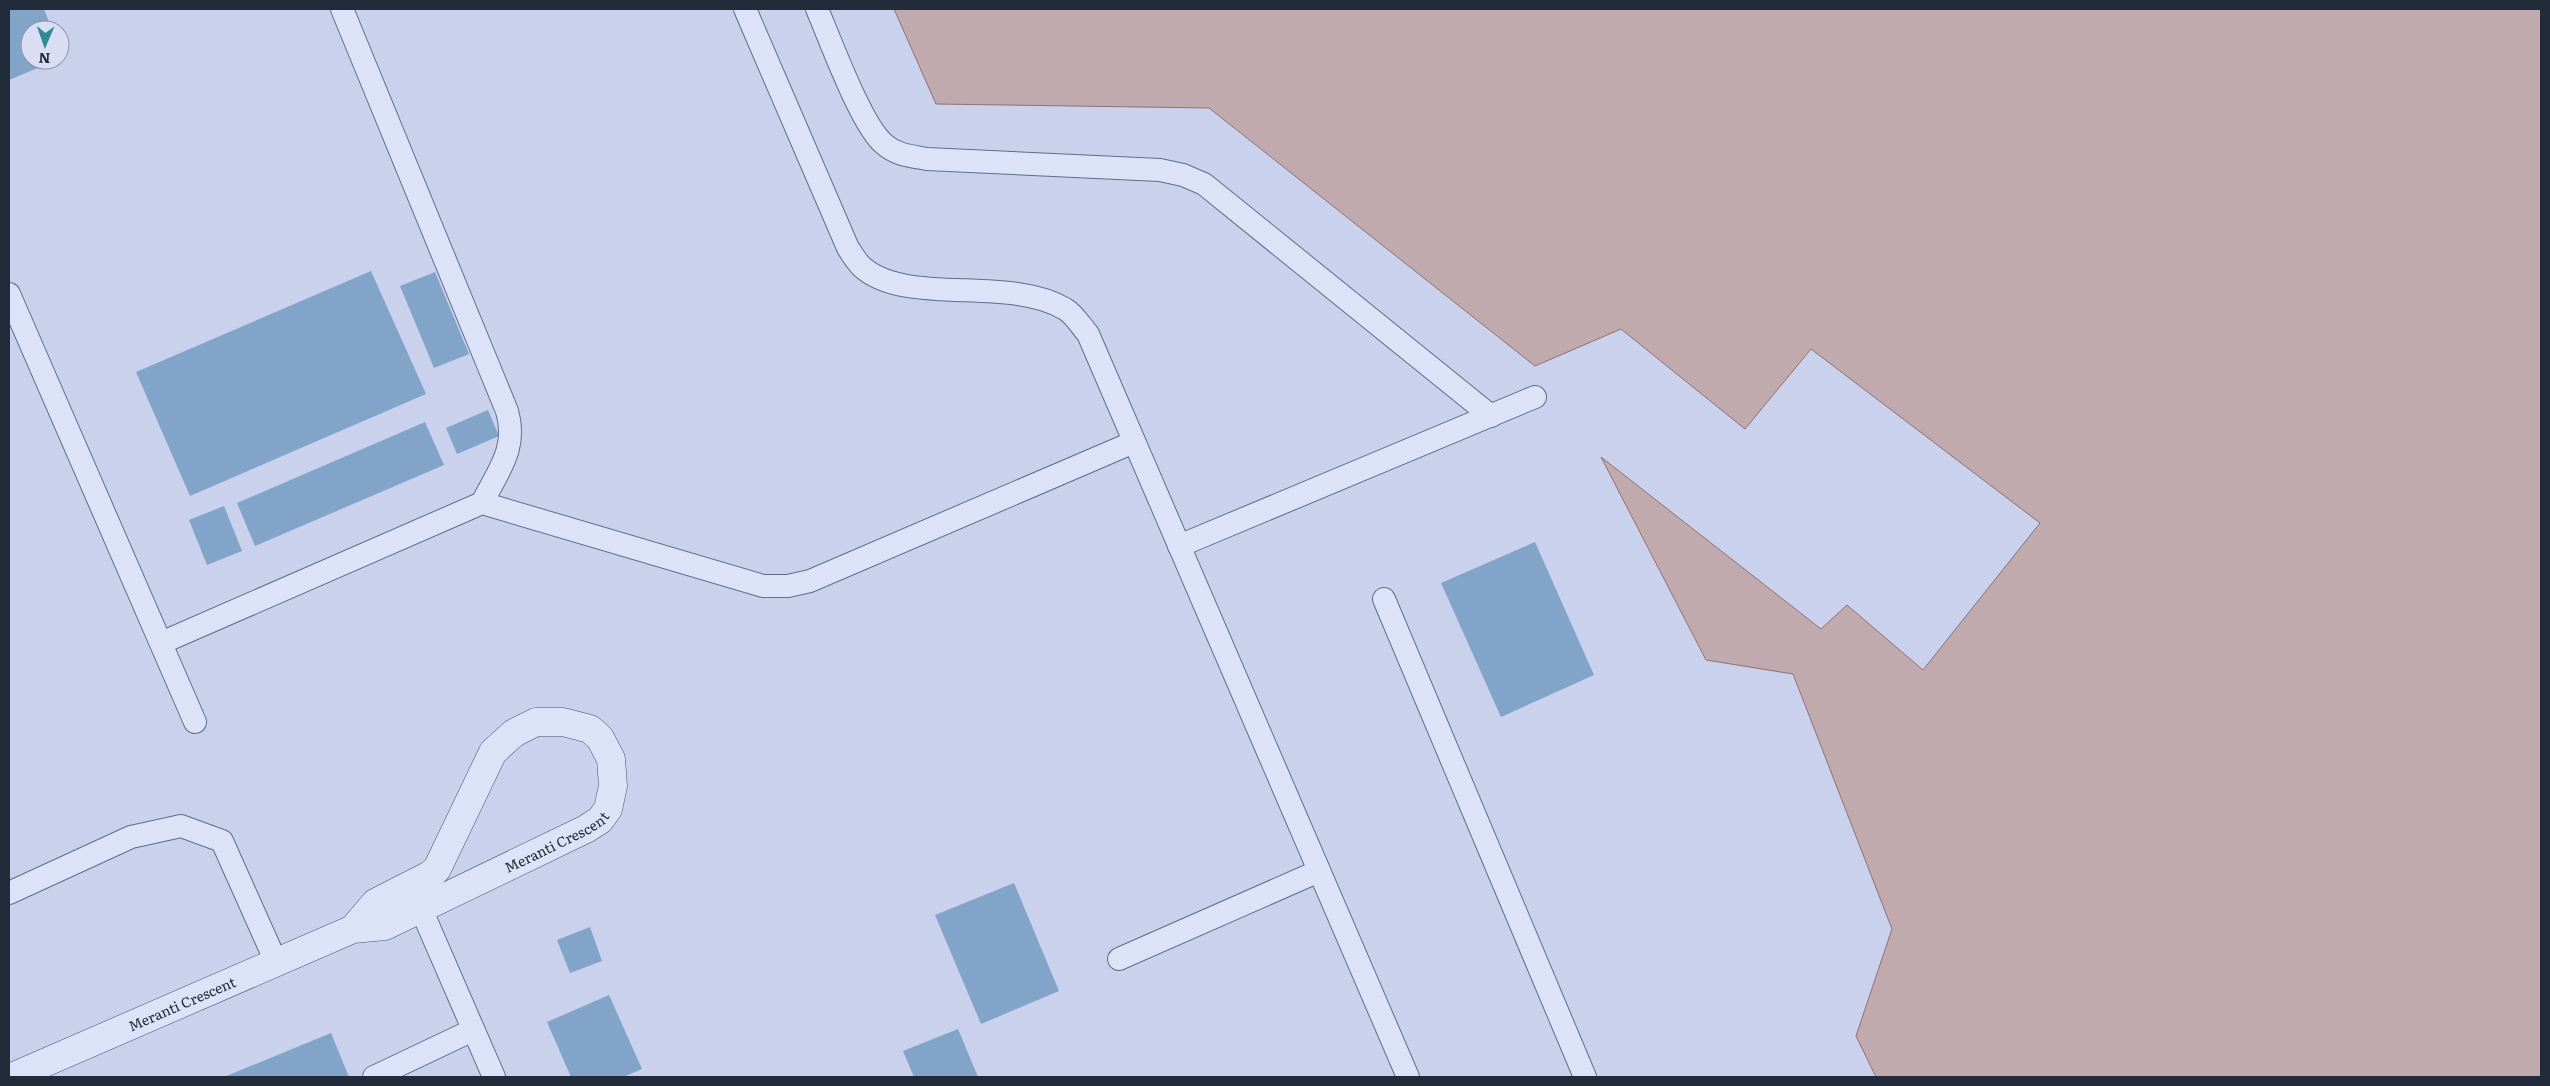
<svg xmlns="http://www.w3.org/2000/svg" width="2550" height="1086" font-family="Literata,serif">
<rect width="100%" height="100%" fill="#c9d1ec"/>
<path fill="#c1aaae" stroke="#8f7075" d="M 894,9 L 2541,9 L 2541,1077 L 1876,1077 L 1856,1036 L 1892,929 L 1793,674 L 1706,660 L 1601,457 L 1821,629 L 1847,605 L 1923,670 L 2040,523 L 1811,349 L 1745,429 L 1621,329 L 1535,366 L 1209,108 L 936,104 Z"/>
<g fill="#82a4c8">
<path d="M 9,9 L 44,9 L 52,30 L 30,30 L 30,60 L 57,60 L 9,80 Z"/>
<path d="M 371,271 L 426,394 L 190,496 L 136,372 Z"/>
<path d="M 435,272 L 469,354 L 434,368 L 400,286 Z"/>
<path d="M 488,410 L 499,436 L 457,454 L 446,428 Z"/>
<path d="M 425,422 L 444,465 L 255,546 L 237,503 Z"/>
<path d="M 224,506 L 242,551 L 207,565 L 189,520 Z"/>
<path d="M 1535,542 L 1594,675 L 1501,717 L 1441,583 Z"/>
<path d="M 1014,883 L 1059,991 L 981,1024 L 935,915 Z"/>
<path d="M 590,927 L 602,961 L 570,973 L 557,940 Z"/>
<path d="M 609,995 L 642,1069 L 623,1077 L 571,1077 L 547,1022 Z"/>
<path d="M 958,1029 L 978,1077 L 914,1077 L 903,1051 Z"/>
<path d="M 331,1033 L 349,1077 L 224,1077 Z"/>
</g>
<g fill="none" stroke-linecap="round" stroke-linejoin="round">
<defs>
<g id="lane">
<path d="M 342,9 L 507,411 C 518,448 498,471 482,503"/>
<path d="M 745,9 L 848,248 C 852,254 856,261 861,266 C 904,307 1009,275 1065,309 C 1074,314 1081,326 1088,334 L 1408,1077"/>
<path d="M 817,9 C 830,39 861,125 884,144 C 896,155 911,156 927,159 L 1160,170 L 1183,175 L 1204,184 L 1491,416"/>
<path d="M 9,294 L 195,722"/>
<path d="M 1179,546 L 1535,397"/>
<path d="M 1384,599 L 1585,1077"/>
<path d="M 161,643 L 482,503 L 763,586 L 788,586 L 810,581 L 1134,442"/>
<path d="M 9,893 L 131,837 L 181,826 L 222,841 L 276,962"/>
<path d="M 421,909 L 494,1077"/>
<path d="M 1119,959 L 1319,871"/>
<path d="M 374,1077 L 473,1030"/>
</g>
<g id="secondary">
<path id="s1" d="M 12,1077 L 353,929 L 385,926 L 586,829 L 600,820 L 608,809 L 613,786 L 611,759 L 600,738 L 590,729 L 563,722 L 536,722 L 514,733 L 493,752 L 437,869 L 430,875 L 375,903 L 353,929"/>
</g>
</defs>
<use href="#lane" stroke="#5f6e88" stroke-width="24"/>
<use href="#secondary" stroke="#42526a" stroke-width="29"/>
<use href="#lane" stroke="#dce2f7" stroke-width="22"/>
<use href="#secondary" stroke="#dce2f7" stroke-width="28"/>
</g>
<g text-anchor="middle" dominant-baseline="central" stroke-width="5" stroke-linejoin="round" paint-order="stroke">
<g font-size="14" fill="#212b39" stroke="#d9def4">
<text stroke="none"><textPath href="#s1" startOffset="595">Meranti Crescent</textPath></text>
<text stroke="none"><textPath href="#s1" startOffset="185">Meranti Crescent</textPath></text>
</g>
</g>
<rect width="2550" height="1086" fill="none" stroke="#212b39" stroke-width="20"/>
<g transform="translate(45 45) rotate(182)"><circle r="24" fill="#d9def4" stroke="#8f96a9"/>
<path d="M0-4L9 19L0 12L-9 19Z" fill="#328b93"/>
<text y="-8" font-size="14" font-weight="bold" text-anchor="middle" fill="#212b39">N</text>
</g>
</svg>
